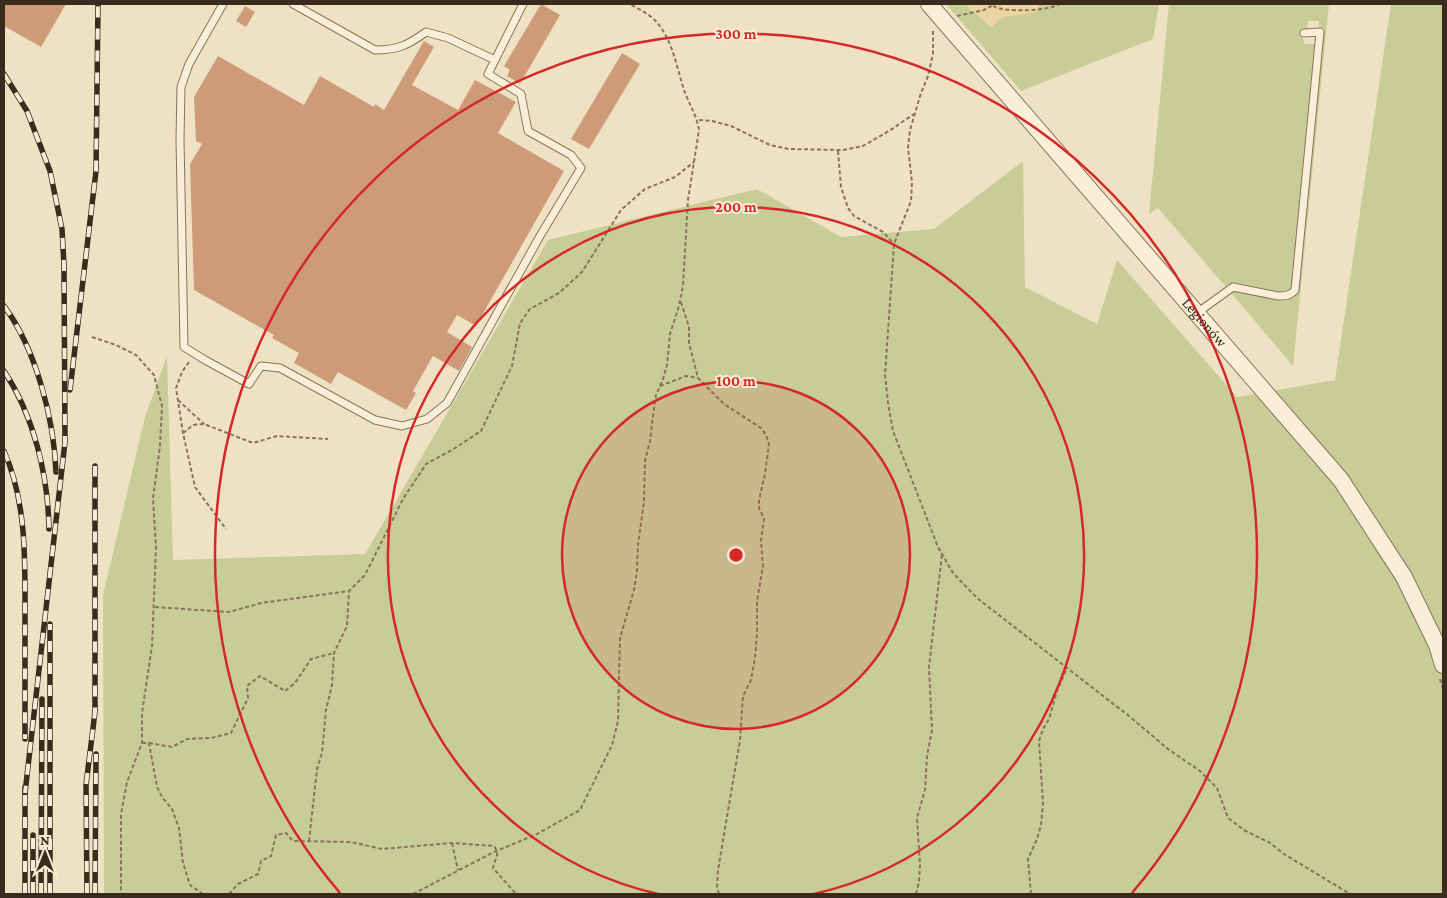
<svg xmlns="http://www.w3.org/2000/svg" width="1447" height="898" font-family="'Crimson Pro',serif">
<rect width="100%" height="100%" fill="#efe2c4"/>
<g fill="#c8cd98">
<path d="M 946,4 L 1159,4 L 1153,39 L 1021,91 Z"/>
<path d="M 1169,4 L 1329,4 L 1293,366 L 1232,294 L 1233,290 L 1284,299 L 1293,299 L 1298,293 L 1324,31 L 1319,29 L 1319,21 L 1308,21 L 1307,29 L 1302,30 L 1304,44 L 1316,44 L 1294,284 L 1288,292 C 1268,300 1245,277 1225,286 L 1158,208 L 1149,214 Z"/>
<path d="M 1391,4 L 1443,4 L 1443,894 L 104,894 L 103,595 L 145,417 L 167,356 L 173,560 L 365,554 L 548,240 L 757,189 L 841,237 L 934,229 L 1023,161 L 1025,287 L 1097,324 L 1117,260 L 1237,397 L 1335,380 Z"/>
</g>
<path fill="#ebd6a1" d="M 969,4 L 1032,4 L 1039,5 L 1036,12 L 1001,18 L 992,28 L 968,7 Z"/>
<g fill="#ce9b79">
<path d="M 4,4 L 66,4 L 41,47 L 4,26 Z"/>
<path d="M 541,4 L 560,15 L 520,84 L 507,76 L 510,70 L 504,66 Z"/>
<path d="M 245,6 L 255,12 L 246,27 L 236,21 Z"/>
<path d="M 424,41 L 434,47 L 412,85 L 458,110 L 475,80 L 516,102 L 498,133 L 564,171 L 476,326 L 457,315 L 447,332 L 472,347 L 459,371 L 433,356 L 413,391 L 416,393 L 406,410 L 338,372 L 331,384 L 294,363 L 299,353 L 272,338 L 274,335 L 194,290 L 190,164 L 202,144 L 196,141 L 194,97 L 218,56 L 304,105 L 320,76 L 374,107 L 375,104 L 384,110 Z"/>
<path d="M 622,53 L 640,64 L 589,149 L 571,139 Z"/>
</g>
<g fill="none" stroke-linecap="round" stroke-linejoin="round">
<defs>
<g id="service">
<path d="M 223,4 L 189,64 L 181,87 L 180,139 L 184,347 L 205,360 L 249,384 L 261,366 L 280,368 L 375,420 L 402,426 L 427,419 L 447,403 L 540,236 L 581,168 L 571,155 L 528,131 L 521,94 L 488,74 L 523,4"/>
<path d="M 293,4 L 375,50 C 398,50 408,45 426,32 L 448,38 L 495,60"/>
<path d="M 1197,313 L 1233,287 L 1278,296 C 1285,296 1290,296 1295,290 L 1320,32 L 1304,33"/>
</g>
<g id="tertiary">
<path id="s1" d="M 929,4 L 1341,480 L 1404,577 L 1437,645 L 1443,665"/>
</g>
</defs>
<use href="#service" stroke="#8a735a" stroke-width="9"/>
<use href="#tertiary" stroke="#8a735a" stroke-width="18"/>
<g stroke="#8a735a" stroke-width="2" stroke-dasharray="4 2.5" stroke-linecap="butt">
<path d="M 993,6 C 1005,13 1049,11 1060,4"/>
<path d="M 957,16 L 984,10 L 995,4"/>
<path d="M 933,31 L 933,54 L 928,76 L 921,93 L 910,130 L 908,148 L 912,182 L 911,201 L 894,244 L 885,375 L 888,403 L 893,431 L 938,547 L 953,573 L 977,598 L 1129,716 L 1168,749 L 1200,771 L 1217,788 L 1228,818 L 1244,830 L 1270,843 L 1284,854 L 1350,894"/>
<path d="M 699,120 L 712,121 L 731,126 L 770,145 L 789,149 L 843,150 L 863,146 L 889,131 L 914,114"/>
<path d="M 838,151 L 841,187 L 848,208 L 854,216 L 883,232 L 894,244"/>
<path d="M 681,302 L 689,327 L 689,343 L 698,378 L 724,404 L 761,428 L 766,435 L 769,444 L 765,474 L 759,500 L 759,508 L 764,519 L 761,541 L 763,566 L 757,601 L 757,633 L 755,658 L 751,680 L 743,696 L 740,740 L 718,870 L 717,887 L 719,894"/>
<path d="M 92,337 L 116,345 L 136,355 L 154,375 L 162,406 L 160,446 L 153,498 L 156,548 L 152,646 L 142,713 L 142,743 L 127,782 L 121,814 L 121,894"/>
<path d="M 189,362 L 182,372 L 176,388 L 183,433 L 195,487 L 226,529"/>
<path d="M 660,386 L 686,376 L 698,378"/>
<path d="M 178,400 L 204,424"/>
<path d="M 183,433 L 193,425 L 204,424 L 253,443 L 277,436 L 328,439"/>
<path d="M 155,607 L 229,612 L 261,603 L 349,591 L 365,575 L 403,499 L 426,464 L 452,450 L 481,431 L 512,366 L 520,323 L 530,309 L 559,293 L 582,272 L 621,210 L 645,189 L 675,177 L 694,162"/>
<path d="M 1440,679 L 1443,689"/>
<path d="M 142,743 L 149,743 L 157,787 L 162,797 L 172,809 L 179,828 L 183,863 L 190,885 L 203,894"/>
<path d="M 149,743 L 172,747 L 187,739 L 211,738 L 231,733 L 248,698 L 247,686 L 260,676 L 285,691 L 295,683 L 311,659 L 334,653"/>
<path d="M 309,841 L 317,769 L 322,753 L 326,710 L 332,685 L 334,653 L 347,626 L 349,591"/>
<path d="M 452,843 L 458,870"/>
<path d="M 229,894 L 238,884 L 258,874 L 261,861 L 271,856 L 276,835 L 286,833 L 293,841 L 351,842 L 382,849 L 452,843 L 494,846 C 501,856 494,859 493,868 L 516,894"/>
<path d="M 413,894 L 494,852 L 537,834 L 580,810 L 612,745 L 618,721 L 620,638 L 634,590 L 637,571 L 638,544 L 644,502 L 645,461 L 650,441 L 654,408 L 656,395 L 663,379 L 667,365 L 670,334 L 679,306 L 683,286 L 688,200 L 699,130 C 697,116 689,104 684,90 C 677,68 673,43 659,25 C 652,15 640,10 630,4"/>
<path d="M 916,894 L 919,882 L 920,865 L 917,818 L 925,790 L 927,756 L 932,730 L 929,667 L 942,554"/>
<path d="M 1031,894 L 1028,859 L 1037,839 L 1041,825 L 1043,803 L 1039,741 L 1043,729 L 1049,719 L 1057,691 L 1067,668"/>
</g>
<use href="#service" stroke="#f9efd8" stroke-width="7"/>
<use href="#tertiary" stroke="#f9efd8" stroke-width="16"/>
<defs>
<g id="rail">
<path d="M 4,74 L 27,111 L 50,171 L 62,229 L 64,265 L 65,442 L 25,793"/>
<path d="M 4,306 C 36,349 54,419 56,472"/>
<path d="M 4,371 C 34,416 48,475 49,529"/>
<path d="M 70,390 L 96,171 L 98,4"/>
<path d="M 4,451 C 27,503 25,561 25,617 C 25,658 25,698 25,739"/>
<path d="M 33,893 L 33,835"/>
<path d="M 25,894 L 25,787"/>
<path d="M 41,894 L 42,699"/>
<path d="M 50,894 L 50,624"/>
<path d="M 87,894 L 86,785 L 95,712 L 95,466"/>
<path d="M 95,894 L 96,754"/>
</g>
</defs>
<use href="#rail" stroke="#3a2b1e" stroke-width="5.5"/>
<use href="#rail" stroke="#f6ecd4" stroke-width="4" stroke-dasharray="11" stroke-linecap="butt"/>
</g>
<circle cx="736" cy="555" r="174" fill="#d62828" fill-opacity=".12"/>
<g fill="none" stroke="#d62828" stroke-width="2.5">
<circle cx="736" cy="555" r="174"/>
<path d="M658 894A348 348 0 1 1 814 894"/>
<path d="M340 893A521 521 0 1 1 1132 893"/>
</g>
<g text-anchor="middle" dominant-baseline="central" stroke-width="4" stroke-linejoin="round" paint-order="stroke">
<g font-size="15" fill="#3a2b1e" stroke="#f6ecd4">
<text stroke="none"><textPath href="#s1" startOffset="421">Legionów</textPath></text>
</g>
</g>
<circle cx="736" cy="555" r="8" fill="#d62828" stroke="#f6ecd4" stroke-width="2.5"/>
<g font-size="15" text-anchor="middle" font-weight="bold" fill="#d62828" stroke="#f6ecd4" stroke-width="4" stroke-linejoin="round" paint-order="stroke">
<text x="736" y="39">300 m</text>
<text x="736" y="212">200 m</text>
<text x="736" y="386">100 m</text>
</g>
<rect width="1447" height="898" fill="none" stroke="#3a2b1e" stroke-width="10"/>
<g transform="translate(45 853)" stroke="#f6ecd4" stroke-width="4" paint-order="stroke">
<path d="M0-4L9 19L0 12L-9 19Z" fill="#3a2b1e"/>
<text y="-8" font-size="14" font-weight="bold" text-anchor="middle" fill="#3a2b1e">N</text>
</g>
</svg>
